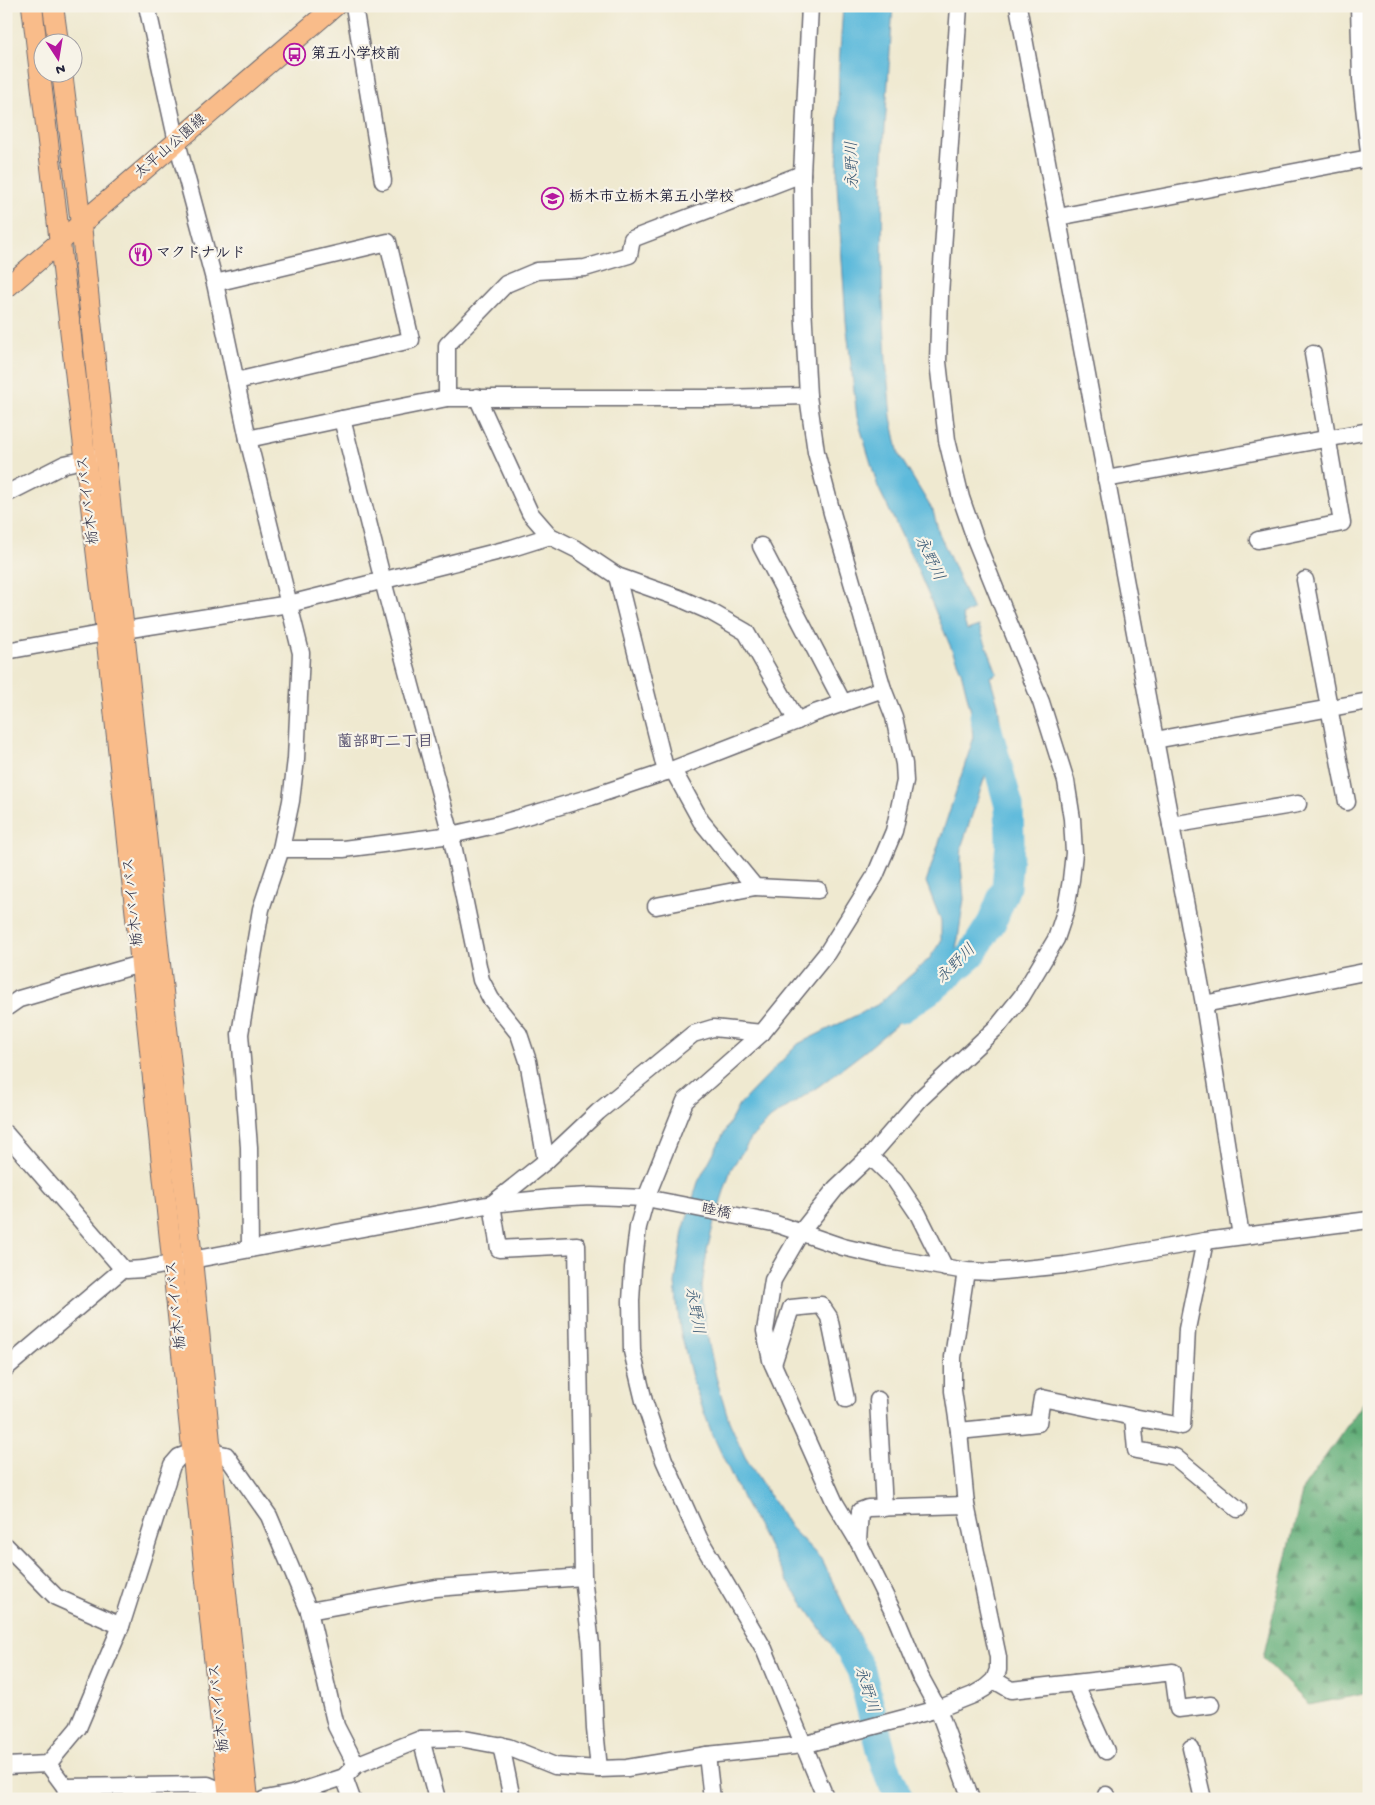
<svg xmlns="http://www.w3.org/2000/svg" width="1375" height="1805" font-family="'Gochi Hand','Klee One',sans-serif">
<defs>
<pattern id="forest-firs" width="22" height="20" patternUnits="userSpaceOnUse" patternTransform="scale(1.25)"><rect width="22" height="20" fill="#62ae78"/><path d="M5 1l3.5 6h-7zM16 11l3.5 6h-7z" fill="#508d64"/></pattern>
</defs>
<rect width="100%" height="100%" fill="#f7f3e8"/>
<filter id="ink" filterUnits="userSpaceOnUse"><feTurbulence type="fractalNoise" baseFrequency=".02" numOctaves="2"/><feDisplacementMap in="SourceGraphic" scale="10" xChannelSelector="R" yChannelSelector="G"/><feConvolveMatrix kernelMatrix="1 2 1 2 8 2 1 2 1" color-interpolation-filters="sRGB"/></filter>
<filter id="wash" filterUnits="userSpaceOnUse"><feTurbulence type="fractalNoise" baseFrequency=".0096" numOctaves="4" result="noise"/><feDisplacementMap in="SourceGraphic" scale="20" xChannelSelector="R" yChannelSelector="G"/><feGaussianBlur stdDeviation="1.12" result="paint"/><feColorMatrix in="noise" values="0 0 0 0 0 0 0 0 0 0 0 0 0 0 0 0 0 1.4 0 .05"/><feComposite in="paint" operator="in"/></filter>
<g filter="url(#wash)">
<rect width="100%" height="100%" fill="#efe9d0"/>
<path fill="url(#forest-firs)" stroke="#42685a" d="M 1369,1395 L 1369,1693 L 1309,1705 L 1263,1658 L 1303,1488 Z"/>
<path fill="#5dbadb" stroke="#406e8b" d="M 843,6 L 893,6 L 883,158 L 882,281 L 886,361 L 891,417 L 899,455 L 933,511 L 939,533 L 973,610 L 962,615 L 967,630 L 979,626 L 997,673 L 990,677 L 998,704 L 1001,729 L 962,845 L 961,863 L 964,899 L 958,939 L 951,968 L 917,1007 L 864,1052 L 819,1086 L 771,1118 L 753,1136 L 731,1169 L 713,1226 L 707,1251 L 702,1287 L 705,1325 L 716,1377 L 729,1421 L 745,1457 L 790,1527 L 822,1560 L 875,1670 L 856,1680 L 788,1582 L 742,1498 L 711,1431 L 694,1385 L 680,1330 L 675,1284 L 683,1231 L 698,1182 L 739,1105 L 798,1044 L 877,1005 L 929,959 L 941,941 L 941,921 L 926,882 L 973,740 L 971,712 L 961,671 L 913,559 L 878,487 L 857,417 L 846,321 L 837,184 L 839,66 Z"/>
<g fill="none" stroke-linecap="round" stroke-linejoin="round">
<g stroke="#5dbadb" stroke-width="29">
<path d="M 901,1009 L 934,987 L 971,955 L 992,922 L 1006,887 L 1010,843 L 1009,806 L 984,716"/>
<path d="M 845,1641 L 861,1670 L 885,1765 L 899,1799"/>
</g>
</g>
</g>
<g filter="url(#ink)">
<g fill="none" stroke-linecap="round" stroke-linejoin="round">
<defs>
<g id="minor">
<path d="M 147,6 L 177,142 L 215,283 L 248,439 L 301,653 L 296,759 L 291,801 L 281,849 L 261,909 L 240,1034 L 249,1147 L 250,1249"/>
<path d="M 354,6 L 383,181"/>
<path d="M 810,6 L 802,174 L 803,306 L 808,396 L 816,452 L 832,513 L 883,689 L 894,717 L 904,764 L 905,781 L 894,831 L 875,876 L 827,953 L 762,1033 L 685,1101 L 646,1198 L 638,1227 L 633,1268 L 631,1301 L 632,1351 L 644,1401 L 664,1460 L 699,1538 L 764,1649 L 826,1799"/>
<path d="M 959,6 L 940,295 L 938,362 L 947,440 L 961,498 L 976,541 L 1041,702 L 1066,781 L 1072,819 L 1074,853 L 1071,880 L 1066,909 L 1056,939 L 1022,996 L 998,1026 L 920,1099 L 873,1153 L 836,1188 L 801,1232 L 773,1280 L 765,1331 L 771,1360 L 835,1503 L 858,1541 L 896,1618 L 920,1676 L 938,1709 L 971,1799"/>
<path d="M 1018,6 L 1171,825 L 1204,1004 L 1241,1236"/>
<path d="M 1359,6 L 1361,79 L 1369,152"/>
<path d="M 1058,217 L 1369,158"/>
<path d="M 215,283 L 388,242 L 411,340 L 236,381"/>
<path d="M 477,397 L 530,513 L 550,536 L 578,550 L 617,576 L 679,598 L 711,612 L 746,632 L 797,721"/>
<path d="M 447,398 L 447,345 L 506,284 L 537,271 L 585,268 L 629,255 L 632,239 L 802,174"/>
<path d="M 342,419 L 447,398 L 719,398 L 808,396"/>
<path d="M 248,439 L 342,419 L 383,581 L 451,835 L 481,980 L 491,999 L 519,1034 L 528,1061 L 546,1161"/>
<path d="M 1106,479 L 1369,431"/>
<path d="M 6,494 L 65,464 L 96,457"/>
<path d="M 1258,540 L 1342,523 L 1313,354"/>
<path d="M 761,546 L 843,703"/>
<path d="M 617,576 L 666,772"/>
<path d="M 1305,580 L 1347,802"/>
<path d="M 6,651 L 106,633 L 289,604 L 512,548 L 550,536"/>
<path d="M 1155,740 L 1369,701"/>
<path d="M 673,770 L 701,821 L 755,887 L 818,890"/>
<path d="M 1171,825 L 1298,804"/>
<path d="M 281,849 L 343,849 L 398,842 L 451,835 L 499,824 L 591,797 L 666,772 L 797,721 L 812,714 L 883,689"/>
<path d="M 656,906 L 755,887"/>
<path d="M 1204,1004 L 1369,971"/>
<path d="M 6,1008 L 19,999 L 140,964"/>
<path d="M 6,1134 L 123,1269 L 127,1270 L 143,1269 L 492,1204 L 551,1198 L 591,1196 L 646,1198 L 773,1223 L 843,1247 L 890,1258 L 966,1271 L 993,1272 L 1065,1265 L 1205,1241 L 1369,1220"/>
<path d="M 870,1156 L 895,1180 L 918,1214 L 945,1268"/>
<path d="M 1205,1241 L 1187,1329 L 1182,1426 L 1133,1417 L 1136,1450 L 1175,1457 L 1238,1509"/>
<path d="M 773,1364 L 791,1308 L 821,1305 L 829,1317 L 846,1399"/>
<path d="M 6,1368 L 123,1269"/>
<path d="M 878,1400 L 884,1508"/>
<path d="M 959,1431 L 1038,1423 L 1042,1398 L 1133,1417"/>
<path d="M 211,1452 L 226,1455 L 269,1516 L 309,1611 L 336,1726 L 356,1765"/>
<path d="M 858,1541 L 860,1511 L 868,1508 L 966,1505"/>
<path d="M 6,1546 L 56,1597 L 121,1626"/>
<path d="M 309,1611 L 436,1588 L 583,1577"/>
<path d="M 994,1680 L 1011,1690 L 1173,1672 L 1178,1709 L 1211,1705"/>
<path d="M 1075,1683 L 1106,1751"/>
<path d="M 421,1739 L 437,1799"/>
<path d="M 501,1745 L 512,1799"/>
<path d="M 1191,1748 L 1203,1799"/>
<path d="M 707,1755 L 712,1799"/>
<path d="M 48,1764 L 78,1728 L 121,1626 L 172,1465 L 179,1457 L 193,1452"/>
<path d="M 6,1766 L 48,1764 L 65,1787 L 67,1799"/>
<path d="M 599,1769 L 595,1729 L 591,1645 L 583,1577 L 577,1245 L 499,1249 L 492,1204 L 546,1161 L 598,1112 L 693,1034 L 713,1028 L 762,1033"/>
<path d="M 344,1777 L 352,1799"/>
<path d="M 65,1787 L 208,1785 L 238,1798"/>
<path d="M 1106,1795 L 1107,1799"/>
<path d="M 265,1799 L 292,1794 L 344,1777 L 356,1765 L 421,1739 L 459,1738 L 508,1747 L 555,1766 L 599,1769 L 627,1768 L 707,1755 L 803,1745 L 938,1709 L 973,1695 L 985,1688 L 994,1680 L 998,1670 L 998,1657 L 966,1505 L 959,1431 L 953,1391 L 953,1357 L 966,1271"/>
</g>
<g id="major">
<path d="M 32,6 L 106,633 L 229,1799"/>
<path d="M 53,6 L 58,42"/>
<path d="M 62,72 L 81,224 L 105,456 L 192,1259 L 211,1452 L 248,1799"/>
<path d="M 6,288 L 335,6"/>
</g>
</defs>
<use href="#minor" stroke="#6a686f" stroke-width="19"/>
<use href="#major" stroke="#6a686f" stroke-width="22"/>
<use href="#minor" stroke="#fff" stroke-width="16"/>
<use href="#major" stroke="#f9bc8a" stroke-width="20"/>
</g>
</g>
<defs>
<symbol id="bus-ring" viewBox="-11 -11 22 22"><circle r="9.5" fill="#f7f3e8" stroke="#b5179e" stroke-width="1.5"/><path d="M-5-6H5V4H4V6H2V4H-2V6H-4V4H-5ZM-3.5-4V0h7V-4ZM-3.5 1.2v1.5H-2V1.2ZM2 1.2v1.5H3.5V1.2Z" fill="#b5179e"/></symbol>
<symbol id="school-ring" viewBox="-11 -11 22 22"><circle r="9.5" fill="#f7f3e8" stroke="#b5179e" stroke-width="1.5"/><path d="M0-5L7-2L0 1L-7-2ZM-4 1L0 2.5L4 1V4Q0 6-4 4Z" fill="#b5179e"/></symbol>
<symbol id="restaurant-ring" viewBox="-11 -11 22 22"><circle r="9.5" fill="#f7f3e8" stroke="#b5179e" stroke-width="1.5"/><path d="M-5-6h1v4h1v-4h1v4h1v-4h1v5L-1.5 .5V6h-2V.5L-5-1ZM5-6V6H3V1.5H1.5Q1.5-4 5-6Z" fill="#b5179e"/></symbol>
</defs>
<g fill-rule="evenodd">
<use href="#bus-ring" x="282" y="42" width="25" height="25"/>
<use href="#school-ring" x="540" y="186" width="25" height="25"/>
<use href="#restaurant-ring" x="128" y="242" width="25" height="25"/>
</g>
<g text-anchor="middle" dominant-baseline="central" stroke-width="4.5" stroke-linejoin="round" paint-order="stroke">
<g font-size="15" font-weight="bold" fill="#22223b" stroke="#f7f3e8" text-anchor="start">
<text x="311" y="55">第五小学校前</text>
<text x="569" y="198">栃木市立栃木第五小学校</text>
<text x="156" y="254">マクドナルド</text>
</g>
<g font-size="15" fill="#22223b" stroke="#f7f3e8">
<text transform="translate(171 147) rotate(-41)">太平山公園線</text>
<text transform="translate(89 500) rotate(-97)">栃木バイパス</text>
<text transform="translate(134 902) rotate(-96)">栃木バイパス</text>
<text transform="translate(716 1212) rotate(11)">睦橋</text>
<text transform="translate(177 1305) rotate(-96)">栃木バイパス</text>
<text transform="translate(220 1708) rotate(-96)">栃木バイパス</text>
</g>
<g font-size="16" font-style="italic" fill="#375773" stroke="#f7f3e8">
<text transform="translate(854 165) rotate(-91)">永野川</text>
<text transform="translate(928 559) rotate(64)">永野川</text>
<text transform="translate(957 965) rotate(-45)">永野川</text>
<text transform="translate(693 1311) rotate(80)">永野川</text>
<text transform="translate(865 1690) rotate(73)">永野川</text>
</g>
<g font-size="16" font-weight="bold" fill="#534d6c" stroke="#f7f3e8">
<text x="385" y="743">薗部町二丁目</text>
</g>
</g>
<rect width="1375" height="1805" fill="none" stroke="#f7f3e8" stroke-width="25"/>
<g transform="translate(58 58) rotate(168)"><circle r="24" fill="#f7f3e8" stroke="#a29fa3"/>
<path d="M0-4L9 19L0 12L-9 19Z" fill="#b5179e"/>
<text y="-8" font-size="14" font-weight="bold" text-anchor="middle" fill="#22223b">N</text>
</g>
</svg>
